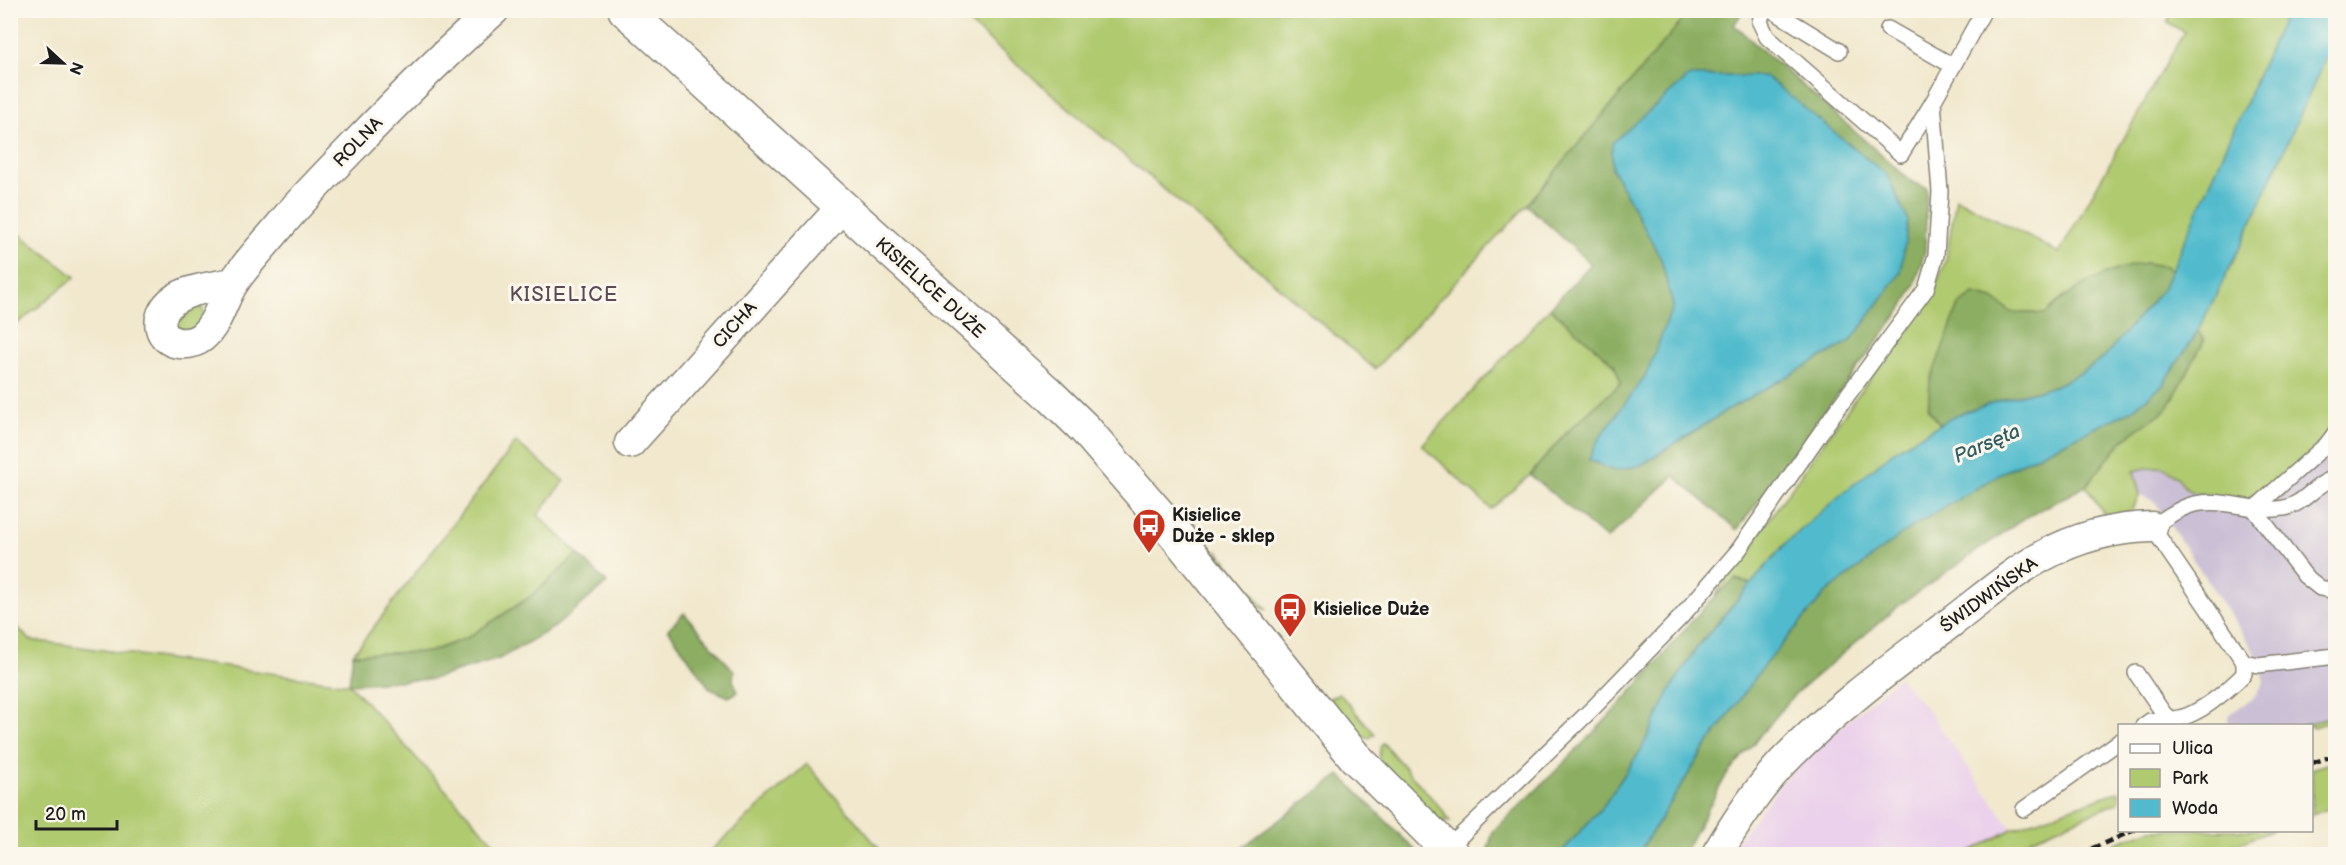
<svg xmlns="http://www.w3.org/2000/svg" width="2346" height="865" font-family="'Balsamiq Sans',sans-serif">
<rect width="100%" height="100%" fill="#fbf7ec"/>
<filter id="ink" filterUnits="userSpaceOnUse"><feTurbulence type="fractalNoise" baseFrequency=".0167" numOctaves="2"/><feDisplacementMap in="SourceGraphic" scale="12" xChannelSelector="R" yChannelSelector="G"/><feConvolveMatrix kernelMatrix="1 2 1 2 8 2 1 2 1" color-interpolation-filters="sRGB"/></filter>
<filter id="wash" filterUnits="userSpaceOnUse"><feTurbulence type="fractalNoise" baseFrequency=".008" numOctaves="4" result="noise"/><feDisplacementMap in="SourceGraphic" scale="24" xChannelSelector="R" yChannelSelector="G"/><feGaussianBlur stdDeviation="1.35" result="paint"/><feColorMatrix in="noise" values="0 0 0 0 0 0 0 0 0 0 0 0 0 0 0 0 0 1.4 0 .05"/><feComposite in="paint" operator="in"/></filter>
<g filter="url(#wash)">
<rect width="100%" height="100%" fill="#f1e8cd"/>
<path fill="#ebd1eb" d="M 1899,677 L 1929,712 L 2012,829 L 1966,854 L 1727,854 L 1793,769 Z"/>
<path fill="#cbbfd5" d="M 2312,454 L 2335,457 L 2335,715 L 2303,725 L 2228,725 L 2228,715 L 2255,697 L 2264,681 L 2255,652 L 2154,501 L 2140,495 L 2134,471 L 2156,466 L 2173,473 L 2185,489 L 2195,493 L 2269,502 L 2291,471 Z"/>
<g fill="#b0ca70" stroke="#667346" stroke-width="1.5">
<path d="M 959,10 L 1690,11 L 1527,205 L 1375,369 L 957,13 Z"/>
<path d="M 2173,11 L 2287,11 L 2171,272 L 2166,266 L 2065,295 L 2045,314 L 2011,312 L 1993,299 L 1974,294 L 1959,305 L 1928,409 L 1940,424 L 1898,448 L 1785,544 L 1751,584 L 1736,579 L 1715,595 L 1859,393 L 1930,300 L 1946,260 L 1956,198 L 2059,253 L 2184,32 L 2167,22 Z"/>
<path d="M 2335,37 L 2335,457 L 2312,454 L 2291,471 L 2285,495 L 2269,502 L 2195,493 C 2181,487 2183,481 2173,473 C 2161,463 2147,468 2134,471 L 2140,495 L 2132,510 L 2114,518 L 2103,513 L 2086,486 L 2124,439 L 2168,408 L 2204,341 L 2198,331 L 2244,239 Z"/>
<path d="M 11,227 L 75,277 L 11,329 L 10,329 Z"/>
<path d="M 194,302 L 202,308 L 205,316 L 192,331 L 177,329 L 173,321 L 175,312 Z"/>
<path d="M 1550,308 L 1614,364 L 1621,383 L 1566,433 L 1530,475 L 1491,509 L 1422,445 Z"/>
<path d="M 516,442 L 564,481 L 538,515 L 578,554 L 530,597 L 467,638 L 429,652 L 353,654 Z"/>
<path d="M 1218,551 L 1267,610 L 1240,595 L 1216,561 Z"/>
<path d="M 10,620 L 30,640 L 349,684 L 504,854 L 11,854 Z"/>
<path d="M 1339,693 L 1375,734 L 1369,738 L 1357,737 L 1327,700 Z"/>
<path d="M 2335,715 L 2335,720 L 2312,728 L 2312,726 L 2303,725 Z"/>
<path d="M 1383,743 L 1444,812 L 1450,822 L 1438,821 L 1379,759 L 1380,748 Z"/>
<path d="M 2335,761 L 2335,806 L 2312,815 L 2312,769 Z"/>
<path d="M 807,764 L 884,854 L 707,854 Z"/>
<path d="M 2119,791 L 2119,802 L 2035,837 L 2001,854 L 1966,854 L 2012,829 Z"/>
<path d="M 2150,830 L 2272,830 L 2272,831 L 2210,854 L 2089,854 Z"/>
</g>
<g fill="#8cae62" stroke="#54653f" stroke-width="1.5" fill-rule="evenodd">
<path d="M 1690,11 L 1743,11 L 1734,25 L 1912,182 L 1927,188 L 1925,251 L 1915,284 L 1906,303 L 1737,530 L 1674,476 L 1607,539 L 1530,475 L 1566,433 L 1621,383 L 1614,364 L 1550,308 L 1591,264 L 1527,205 ZM 1612,168 L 1851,341 L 1734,406 L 1641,465 L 1598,440 L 1646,375 L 1673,306 L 1661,259 Z"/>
<path d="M 2145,263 L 2166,266 L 2171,272 L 2163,289 L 2105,356 L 2083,372 L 2052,387 L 2007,398 L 1956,415 L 1940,424 L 1928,409 L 1930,381 L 1959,305 L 1974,294 L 1993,299 L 2011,312 L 2045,314 C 2073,288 2106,269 2145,263 Z"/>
<path d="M 2198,331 L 2204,341 L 2168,408 L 2124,439 L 2086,486 L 2025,518 L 1901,604 L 1795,694 L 1726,776 L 1683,854 L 1638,854 L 1703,751 L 1765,664 L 1825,594 L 1910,528 L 1956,500 L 2009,469 L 2132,410 L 2163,385 Z"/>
<path d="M 578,554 L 607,583 L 555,627 L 499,659 L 432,679 L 349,684 L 353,654 L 429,652 L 467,638 L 530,597 Z"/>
<path d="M 1736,579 L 1751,584 L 1698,646 L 1670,690 L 1641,750 L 1604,805 L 1560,854 L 1492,854 L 1488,849 L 1493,831 C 1545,783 1595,733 1642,680 C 1673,645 1699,607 1736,579 Z"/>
<path d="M 684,613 L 734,671 L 733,680 L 738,692 L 729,697 L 710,689 L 668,629 Z"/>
<path d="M 1340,775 L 1419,854 L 1233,854 Z"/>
</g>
<g fill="#51bbcd" stroke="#366c74" stroke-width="1.5">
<path d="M 2287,10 L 2335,11 L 2335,37 L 2244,239 L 2198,331 L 2163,385 L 2132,410 L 2009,469 L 1910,528 L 1825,594 L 1765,664 L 1703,751 L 1638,854 L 1560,854 L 1604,805 L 1641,750 L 1670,690 L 1698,646 L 1785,544 L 1838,497 L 1898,448 L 1956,415 L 2007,398 L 2052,387 L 2083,372 L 2105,356 L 2163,289 Z"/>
<path d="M 1690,76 L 1765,76 L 1887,175 L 1908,220 L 1901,272 L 1851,341 L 1734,406 L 1641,465 L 1615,471 L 1589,460 L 1598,440 L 1646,375 L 1673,306 L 1661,259 L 1612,168 L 1612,143 Z"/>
</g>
</g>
<g filter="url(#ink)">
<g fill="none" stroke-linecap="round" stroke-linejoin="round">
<defs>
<g id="service">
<path d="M 1763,10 L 1760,22 L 1767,37 L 1901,154 L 1933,102"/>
<path d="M 1772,10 L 1839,51"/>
<path d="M 1888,29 L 1953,66"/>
<path d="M 2336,432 L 2327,444 L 2254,509 L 2305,576 L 2320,588 L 2336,591"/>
<path d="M 2336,478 C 2316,482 2304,505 2284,508 C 2253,514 2219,495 2188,506 C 2176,510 2163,520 2152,527 L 2244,662 L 2258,665 L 2336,656"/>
<path d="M 2136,673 L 2164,714 L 2170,719 C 2194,720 2227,691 2244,674 L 2244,662"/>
<path d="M 2143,726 L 2150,721 L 2170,719"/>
<path d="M 2024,809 L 2120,741"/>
<path d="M 1447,849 L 1594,707 L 1680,618 L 1738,551 L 1835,412 L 1926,289 L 1936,255 L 1940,192 L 1933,102 L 1984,10"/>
</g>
<g id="minor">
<path d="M 233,283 C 210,288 172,289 162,315 C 159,322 160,330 165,336 C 174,346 192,345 202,337 C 219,323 222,299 234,282 C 248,261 267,242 283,222 C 304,197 328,173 351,149 C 397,101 444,54 494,10"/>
<path d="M 630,443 L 841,208"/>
<path d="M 1717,854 C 1736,822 1757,790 1783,762 C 1834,709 1896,664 1954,620 C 1983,598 2011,573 2043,556 C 2077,537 2114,528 2152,527"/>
</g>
<path id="tertiary" d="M 625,10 L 1048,393 L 1085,429 L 1161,517 L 1355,757 L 1452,854"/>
</defs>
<use href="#service" stroke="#868274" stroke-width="18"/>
<use href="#minor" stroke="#868274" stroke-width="33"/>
<use href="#tertiary" stroke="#868274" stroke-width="36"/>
<use href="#service" stroke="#fff" stroke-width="15"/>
<use href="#minor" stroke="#fff" stroke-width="30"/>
<use href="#tertiary" stroke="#fff" stroke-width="33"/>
<g stroke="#1c1c1c" stroke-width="4.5" stroke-dasharray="9 4.5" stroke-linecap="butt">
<path d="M 2312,763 L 2336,755"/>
<path d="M 2079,854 L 2135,830"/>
</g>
</g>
</g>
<defs>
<symbol id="bus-pin" viewBox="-11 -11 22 30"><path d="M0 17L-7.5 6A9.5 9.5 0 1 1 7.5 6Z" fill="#c8321e" stroke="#fbf7ec"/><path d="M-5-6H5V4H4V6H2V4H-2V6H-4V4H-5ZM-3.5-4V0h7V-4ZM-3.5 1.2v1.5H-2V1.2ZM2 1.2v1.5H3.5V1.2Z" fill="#fff"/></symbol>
</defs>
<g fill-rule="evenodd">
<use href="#bus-pin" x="1130" y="506" width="38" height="52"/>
<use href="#bus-pin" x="1271" y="590" width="38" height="52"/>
</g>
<g text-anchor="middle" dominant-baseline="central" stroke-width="6" stroke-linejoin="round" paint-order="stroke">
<g font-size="18" fill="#1c1c1c" stroke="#fbf7ec">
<text transform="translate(358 142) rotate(-46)">ROLNA</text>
<text transform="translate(930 288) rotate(42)">KISIELICE DUŻE</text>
<text transform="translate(735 325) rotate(-48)">CICHA</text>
<text transform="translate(1989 595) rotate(-36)">ŚWIDWIŃSKA</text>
</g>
<g font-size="18" font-weight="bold" fill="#1c1c1c" stroke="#fbf7ec" text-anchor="start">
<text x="1172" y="515">Kisielice<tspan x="1172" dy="21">Duże - sklep</tspan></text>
<text x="1313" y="609">Kisielice Duże</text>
</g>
<g font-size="20" letter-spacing="1.5" fill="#5c4956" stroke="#fbf7ec">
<text x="564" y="295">KISIELICE</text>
</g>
<g font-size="20" font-style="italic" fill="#315c63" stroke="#fbf7ec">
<text transform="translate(1987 444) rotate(-23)">Parsęta</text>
</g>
</g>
<rect width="2346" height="865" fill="none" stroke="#fbf7ec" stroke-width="36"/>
<rect x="2118" y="724" width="195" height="108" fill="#fbf7ec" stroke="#a29f99" stroke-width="1.5"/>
<rect x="2130" y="744" width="30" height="9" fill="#ffffff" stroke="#a29f99" stroke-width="1.5"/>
<text x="2172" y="754" font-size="18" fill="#1c1c1c">Ulica</text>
<rect x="2130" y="769" width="30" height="18" fill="#b0ca70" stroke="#a29f99" stroke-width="1.5"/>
<text x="2172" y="784" font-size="18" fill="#1c1c1c">Park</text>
<rect x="2130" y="799" width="30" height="18" fill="#51bbcd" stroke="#a29f99" stroke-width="1.5"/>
<text x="2172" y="814" font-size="18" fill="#1c1c1c">Woda</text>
<g transform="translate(63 63) rotate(112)" stroke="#fbf7ec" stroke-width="4.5" paint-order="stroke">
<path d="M0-4.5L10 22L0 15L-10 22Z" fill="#1c1c1c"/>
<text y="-9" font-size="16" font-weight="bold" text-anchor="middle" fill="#1c1c1c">N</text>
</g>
<path d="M36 820v9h81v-9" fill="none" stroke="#1c1c1c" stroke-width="3"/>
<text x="45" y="820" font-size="18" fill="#1c1c1c" stroke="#fbf7ec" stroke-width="4.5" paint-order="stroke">20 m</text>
</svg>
